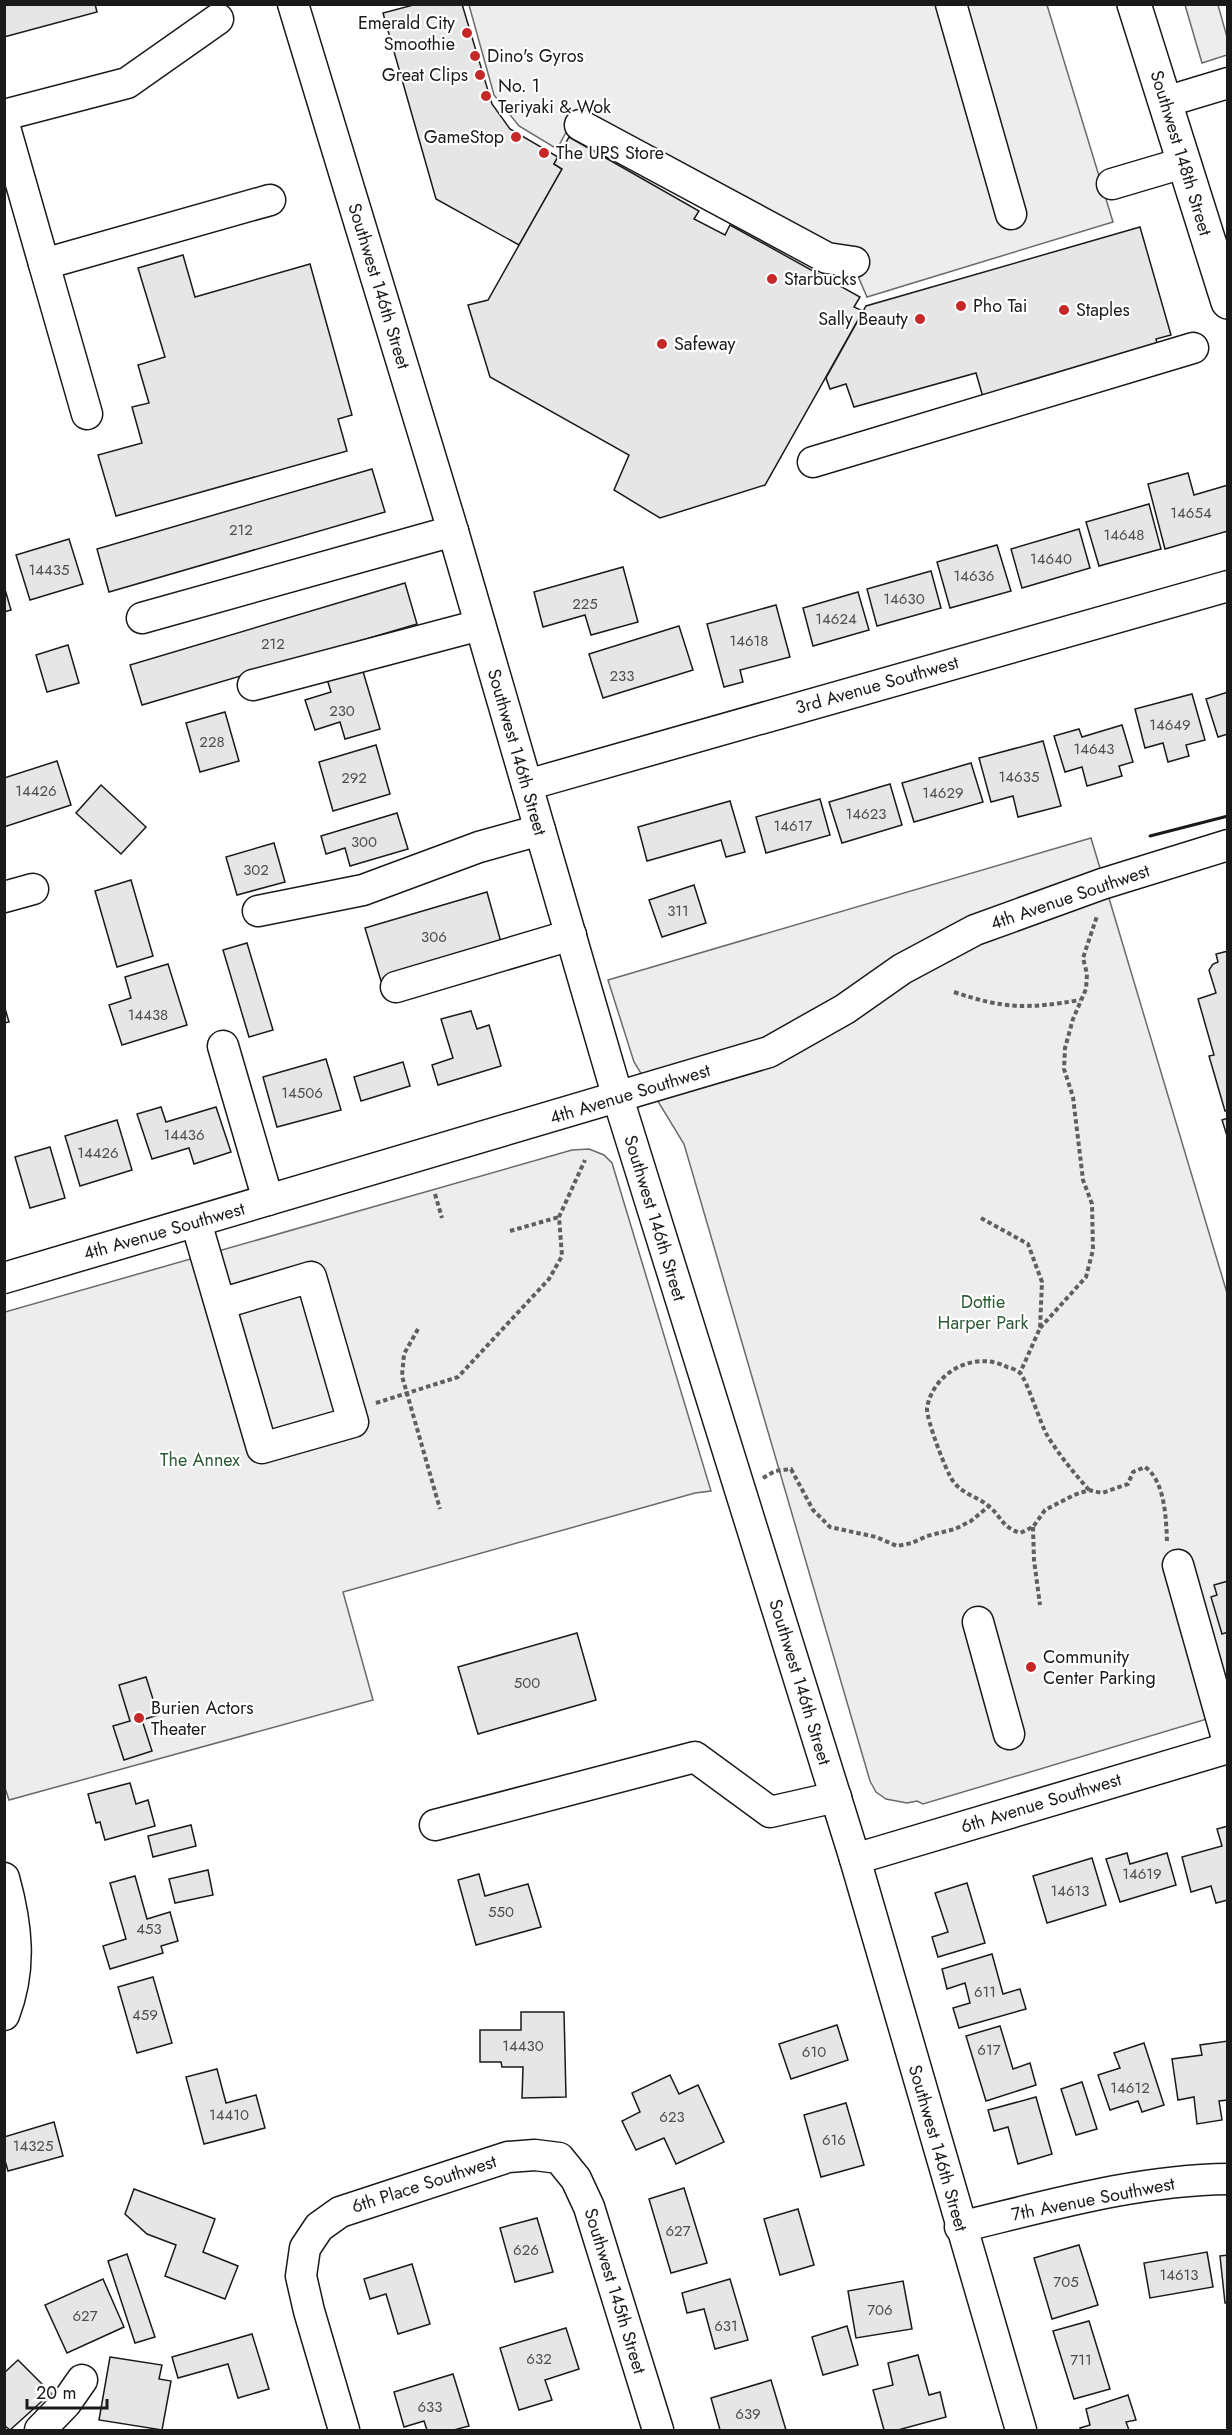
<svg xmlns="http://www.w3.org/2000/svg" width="1232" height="2435" font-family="Jost,sans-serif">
<rect width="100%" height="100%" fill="#fff"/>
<g fill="#ededed" stroke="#6a6a6a" stroke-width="1.5">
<path d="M 469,5 L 1047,5 L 1113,222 L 867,297 L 848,253 L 577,112 L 557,149 L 519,126 L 494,95 Z"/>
<path d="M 1185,5 L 1218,5 L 1227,37 L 1227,55 L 1202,63 Z"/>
<path d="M 1091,838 L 1227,1293 L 1227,1713 L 923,1804 L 917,1801 L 907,1803 L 886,1799 L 876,1792 L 870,1781 L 684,1144 L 634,1062 L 608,980 Z"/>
<path d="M 589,1149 L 604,1155 L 612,1163 L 711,1491 L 695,1493 L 343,1592 L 373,1700 L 9,1800 L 4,1785 L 5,1312 L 572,1150 Z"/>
</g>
<g fill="#e6e6e6" stroke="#1a1a1a" stroke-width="1.5">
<path d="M 4,4 L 95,4 L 97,12 L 4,37 Z"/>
<path d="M 417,4 L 462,4 L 492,104 L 510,129 L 558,157 L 554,164 L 562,169 L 519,245 L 436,199 L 383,13 Z"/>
<path d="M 569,137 L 699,211 L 694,219 L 725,235 L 730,225 L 860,297 L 854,307 L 863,311 L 765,485 L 660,518 L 614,490 L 629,455 L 490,377 L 468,305 L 488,300 L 562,169 L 554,164 Z"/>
<path d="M 1140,227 L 1171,335 L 1156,339 L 1159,351 L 985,404 L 976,373 L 854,407 L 846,384 L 830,389 L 826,378 L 866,306 Z"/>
<path d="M 183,255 L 195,297 L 310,264 L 352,415 L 338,419 L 347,451 L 116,516 L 98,455 L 142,443 L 132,407 L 149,403 L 138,365 L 165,357 L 138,268 Z"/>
<path d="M 372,469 L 385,512 L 109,592 L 97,549 Z"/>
<path d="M 1188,473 L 1194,495 L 1228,485 L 1228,531 L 1165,549 L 1148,484 Z"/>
<path d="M 1149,504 L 1161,549 L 1099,566 L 1086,522 Z"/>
<path d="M 1079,529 L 1090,568 L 1022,588 L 1011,549 Z"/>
<path d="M 69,539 L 83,584 L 30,600 L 16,555 Z"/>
<path d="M 997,545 L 1011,591 L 950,608 L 937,562 Z"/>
<path d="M 623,567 L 638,622 L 591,635 L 585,615 L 543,627 L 534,592 Z"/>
<path d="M 931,571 L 941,608 L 877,626 L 867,589 Z"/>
<path d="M 405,583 L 417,624 L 142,705 L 130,665 Z"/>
<path d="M 4,586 L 11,610 L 4,612 Z"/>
<path d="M 858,592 L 869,630 L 813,646 L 803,608 Z"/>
<path d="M 776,605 L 790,657 L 740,670 L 743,682 L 724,687 L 707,624 Z"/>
<path d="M 679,626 L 693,670 L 603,698 L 589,654 Z"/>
<path d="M 68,645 L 79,683 L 47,692 L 36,655 Z"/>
<path d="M 362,668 L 380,729 L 345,739 L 340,722 L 315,730 L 305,700 L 331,692 L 327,679 Z"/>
<path d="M 1228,692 L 1228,734 L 1218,737 L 1206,699 Z"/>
<path d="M 1192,694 L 1205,740 L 1186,745 L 1189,756 L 1168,762 L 1163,743 L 1145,748 L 1135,709 Z"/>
<path d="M 225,712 L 239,761 L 200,772 L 186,723 Z"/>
<path d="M 1122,725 L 1133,762 L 1119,766 L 1122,776 L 1087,786 L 1082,767 L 1065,772 L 1054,736 L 1079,729 L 1082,737 Z"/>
<path d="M 1043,741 L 1061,806 L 1018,817 L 1013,796 L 991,802 L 979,758 Z"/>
<path d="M 376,745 L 390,794 L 333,811 L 319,762 Z"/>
<path d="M 57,761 L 71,805 L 4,827 L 4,778 Z"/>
<path d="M 971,763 L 983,802 L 914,822 L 902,783 Z"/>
<path d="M 890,784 L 902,825 L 842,843 L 829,802 Z"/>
<path d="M 101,785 L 146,827 L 121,854 L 76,813 Z"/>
<path d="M 820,799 L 830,835 L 766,853 L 756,817 Z"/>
<path d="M 730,801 L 745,852 L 726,857 L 721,840 L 647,861 L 638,827 Z"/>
<path d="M 397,813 L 408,849 L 350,866 L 345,848 L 326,854 L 321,836 Z"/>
<path d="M 274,843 L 285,882 L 237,895 L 226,857 Z"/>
<path d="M 131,880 L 153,956 L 117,967 L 95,891 Z"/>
<path d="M 694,885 L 706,923 L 662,937 L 649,900 Z"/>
<path d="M 487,892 L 502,946 L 381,981 L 365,928 Z"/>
<path d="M 247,943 L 273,1030 L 249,1037 L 223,950 Z"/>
<path d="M 1228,951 L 1228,1110 L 1225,1111 L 1209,1056 L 1214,1055 L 1198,999 L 1216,993 L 1209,970 L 1213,964 L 1218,962 L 1216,954 Z"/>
<path d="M 168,964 L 187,1025 L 122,1045 L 109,1005 L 131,998 L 125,977 Z"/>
<path d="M 4,1005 L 9,1022 L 4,1023 Z"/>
<path d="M 471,1011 L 477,1029 L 489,1025 L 501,1066 L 438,1085 L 432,1065 L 453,1058 L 441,1019 Z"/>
<path d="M 326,1059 L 341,1110 L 277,1127 L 263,1077 Z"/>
<path d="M 403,1062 L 410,1086 L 361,1101 L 354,1077 Z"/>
<path d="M 161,1107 L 166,1122 L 216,1107 L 231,1152 L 194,1164 L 189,1148 L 152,1159 L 137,1114 Z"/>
<path d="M 1228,1118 L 1228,1139 L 1222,1120 Z"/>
<path d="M 117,1120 L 132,1170 L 80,1186 L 65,1136 Z"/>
<path d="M 50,1147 L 65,1198 L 30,1208 L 15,1157 Z"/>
<path d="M 1228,1581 L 1228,1632 L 1222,1634 L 1211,1597 L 1217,1595 L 1214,1585 Z"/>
<path d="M 577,1633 L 596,1700 L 478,1734 L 458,1667 Z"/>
<path d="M 146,1677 L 158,1715 L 142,1720 L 152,1751 L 124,1760 L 113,1726 L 130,1721 L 119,1685 Z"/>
<path d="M 130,1783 L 136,1804 L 148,1800 L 155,1826 L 105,1840 L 100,1822 L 96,1823 L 88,1794 Z"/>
<path d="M 191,1825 L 196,1846 L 153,1857 L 148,1836 Z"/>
<path d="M 1228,1826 L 1228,1900 L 1216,1903 L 1211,1886 L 1191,1892 L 1182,1857 L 1222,1846 L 1217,1829 Z"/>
<path d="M 1127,1853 L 1130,1864 L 1167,1853 L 1176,1885 L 1120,1902 L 1106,1859 Z"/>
<path d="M 1092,1858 L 1106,1905 L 1047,1923 L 1033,1876 Z"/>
<path d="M 208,1870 L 213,1895 L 175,1903 L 169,1879 Z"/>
<path d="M 479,1874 L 485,1896 L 528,1884 L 541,1927 L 476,1945 L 458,1880 Z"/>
<path d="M 135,1876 L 147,1919 L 170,1912 L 178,1941 L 161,1946 L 163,1953 L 110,1969 L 103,1946 L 126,1939 L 110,1883 Z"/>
<path d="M 967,1883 L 985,1943 L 938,1957 L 932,1937 L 948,1932 L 935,1893 Z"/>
<path d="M 992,1954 L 1003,1994 L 1020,1989 L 1026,2009 L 959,2028 L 953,2008 L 970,2003 L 965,1983 L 947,1989 L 942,1969 Z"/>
<path d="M 153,1977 L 172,2043 L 137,2053 L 118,1987 Z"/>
<path d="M 521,2012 L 564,2012 L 566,2097 L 522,2098 L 523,2067 L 502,2067 L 501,2062 L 480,2062 L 480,2030 L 521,2030 Z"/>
<path d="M 837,2025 L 848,2060 L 791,2079 L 779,2044 Z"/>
<path d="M 1000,2026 L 1013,2069 L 1030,2063 L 1036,2085 L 986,2101 L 966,2036 Z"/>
<path d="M 1228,2041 L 1228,2100 L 1219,2101 L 1222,2120 L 1197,2124 L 1194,2097 L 1178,2100 L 1172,2059 L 1202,2055 L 1200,2045 Z"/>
<path d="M 1144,2043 L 1164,2105 L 1142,2112 L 1138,2101 L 1110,2110 L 1098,2075 L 1120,2068 L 1114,2053 Z"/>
<path d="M 217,2069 L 226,2103 L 256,2095 L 265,2128 L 204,2144 L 186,2077 Z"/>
<path d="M 670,2075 L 679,2094 L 698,2085 L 724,2142 L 676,2164 L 664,2138 L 636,2150 L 622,2121 L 640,2112 L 632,2093 Z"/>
<path d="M 1082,2082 L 1097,2129 L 1076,2135 L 1061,2089 Z"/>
<path d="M 1036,2097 L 1052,2154 L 1018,2164 L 1008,2127 L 994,2131 L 988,2110 Z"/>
<path d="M 846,2103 L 864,2165 L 821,2177 L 804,2115 Z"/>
<path d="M 54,2122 L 63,2156 L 8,2171 L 4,2157 L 4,2137 Z"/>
<path d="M 684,2188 L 707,2263 L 671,2273 L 649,2199 Z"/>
<path d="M 134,2189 L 215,2219 L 203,2252 L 238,2266 L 225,2299 L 165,2276 L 176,2245 L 147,2234 L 125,2214 Z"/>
<path d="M 798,2209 L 814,2265 L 780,2275 L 764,2219 Z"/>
<path d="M 537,2218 L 553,2272 L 515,2282 L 500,2228 Z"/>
<path d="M 1079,2245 L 1098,2305 L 1052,2319 L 1034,2258 Z"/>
<path d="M 1207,2252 L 1213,2287 L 1150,2298 L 1144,2263 Z"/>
<path d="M 127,2254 L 155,2337 L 135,2343 L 108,2261 Z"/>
<path d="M 1228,2255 L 1228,2303 L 1225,2303 L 1220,2256 Z"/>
<path d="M 412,2264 L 430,2324 L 398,2334 L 386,2294 L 370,2299 L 364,2279 Z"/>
<path d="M 103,2279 L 124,2327 L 67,2353 L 45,2305 Z"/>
<path d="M 730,2279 L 748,2340 L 715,2349 L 704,2309 L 687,2313 L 682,2293 Z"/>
<path d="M 903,2281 L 912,2329 L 856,2338 L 848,2291 Z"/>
<path d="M 1089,2321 L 1110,2389 L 1074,2399 L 1053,2331 Z"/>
<path d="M 847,2326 L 858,2365 L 823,2375 L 812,2337 Z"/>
<path d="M 566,2328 L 579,2369 L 545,2380 L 552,2400 L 519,2410 L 500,2348 Z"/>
<path d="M 252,2334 L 269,2389 L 238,2398 L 228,2364 L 178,2378 L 172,2357 Z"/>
<path d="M 918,2355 L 929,2395 L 940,2392 L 946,2417 L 898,2430 L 884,2430 L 873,2390 L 893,2385 L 888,2363 Z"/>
<path d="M 110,2357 L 162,2365 L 159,2379 L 171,2381 L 162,2430 L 99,2420 Z"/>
<path d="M 18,2360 L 51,2393 L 10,2430 L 4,2425 L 4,2373 Z"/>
<path d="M 453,2374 L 469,2426 L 454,2430 L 427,2430 L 424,2421 L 404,2427 L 394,2392 Z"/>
<path d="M 771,2380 L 786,2430 L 720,2430 L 711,2398 Z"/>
<path d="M 1128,2395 L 1136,2420 L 1126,2422 L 1129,2430 L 1081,2430 L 1080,2428 L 1090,2425 L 1086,2409 Z"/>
</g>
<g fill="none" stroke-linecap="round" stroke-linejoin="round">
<defs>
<g id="minor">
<path d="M 293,4 L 453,531 L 618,1098 L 855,1859 L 1021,2430"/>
<path d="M 951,4 L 1011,214"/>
<path d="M 1165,102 L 1228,83"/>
<path d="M 4,115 L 127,83 L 218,19"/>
<path d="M 4,124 L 44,264"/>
<path d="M 580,125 L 827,258 L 854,262"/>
<path d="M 1112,184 L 1183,163"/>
<path d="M 87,414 L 44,264 L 270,200"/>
<path d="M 813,462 L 1193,348"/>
<path d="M 142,618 L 453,531"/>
<path d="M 253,685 L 480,625"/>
<path d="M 527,785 L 1228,586"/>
<path d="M 4,897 L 33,889"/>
<path d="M 258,911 L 363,890 L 479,847 L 540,830"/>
<path d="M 396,987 L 571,935"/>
<path d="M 223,1046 L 268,1200"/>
<path d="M 196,1222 L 262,1448 L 353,1422 L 311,1277 L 220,1304"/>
<path d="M 4,1278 L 769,1052 L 845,1009 L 902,969 L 975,930 L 1102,884 L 1228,845"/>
<path d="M 1178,1565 L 1228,1742"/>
<path d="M 978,1622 L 1009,1734"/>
<path d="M 435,1825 L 695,1757 L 770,1812 L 836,1797"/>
<path d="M 855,1859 L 1228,1748"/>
<path d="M 4,1878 C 17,1925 22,1969 4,2015"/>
<path d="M 960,2227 C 1048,2206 1137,2180 1228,2179"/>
<path d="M 40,2430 L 66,2403 L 82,2380"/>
<path d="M 344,2430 L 309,2311 L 301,2276 L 305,2248 L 319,2227 L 340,2212 L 508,2157 L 535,2155 L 559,2158 L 576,2179 L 589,2207 L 658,2430"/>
</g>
<path id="major" d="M 1134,4 L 1228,302"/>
</defs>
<use href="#minor" stroke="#1a1a1a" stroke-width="33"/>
<use href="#major" stroke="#1a1a1a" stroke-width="36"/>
<g stroke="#5f5f5f" stroke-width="4" stroke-dasharray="4.5 3" stroke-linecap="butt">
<path d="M 954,992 C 1004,1009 1028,1009 1080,1000"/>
<path d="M 435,1194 L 442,1218"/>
<path d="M 981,1218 L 1028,1244 L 1042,1282 L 1040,1328 L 1020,1373"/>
<path d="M 510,1231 L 559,1217"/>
<path d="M 1040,1328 L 1086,1277 L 1093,1250 L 1092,1204 L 1083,1180 L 1073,1097 L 1064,1069 L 1065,1048 L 1073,1019 L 1086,989 L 1087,974 L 1083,958 L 1097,916"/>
<path d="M 418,1329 L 404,1354 L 402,1376 L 440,1509"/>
<path d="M 376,1403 L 458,1377 L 549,1279 L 562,1256 L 559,1217 L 585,1160"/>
<path d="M 763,1478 L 775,1471 L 791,1469 L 813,1510 L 830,1527 L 876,1537 L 897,1546 L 912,1543 L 927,1536 L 955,1529 L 971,1521 L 989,1506"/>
<path d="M 1089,1490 C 1074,1473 1059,1455 1047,1435 C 1040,1423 1027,1380 1020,1373 C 1017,1370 1011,1368 1007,1367 C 975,1350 933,1372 927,1408 C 926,1418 946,1472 953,1481 C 963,1495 979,1497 990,1507 C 1003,1519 1001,1526 1020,1533 L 1033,1527 L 1045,1510 L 1074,1495 L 1089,1490 L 1102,1493 L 1128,1484 L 1133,1472 L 1145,1467 C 1165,1481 1166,1518 1167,1541"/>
<path d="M 1033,1527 L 1034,1560 L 1040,1605"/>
</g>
<use href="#minor" stroke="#fff" stroke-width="30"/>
<use href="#major" stroke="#fff" stroke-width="33"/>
<path stroke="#1a1a1a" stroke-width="3" d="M 1150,836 L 1228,816"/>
</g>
<g fill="#c62828" stroke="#fff" stroke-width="2">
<circle cx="467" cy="33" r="6"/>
<circle cx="475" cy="56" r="6"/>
<circle cx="480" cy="75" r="6"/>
<circle cx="486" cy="96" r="6"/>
<circle cx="516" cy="137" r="6"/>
<circle cx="544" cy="153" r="6"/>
<circle cx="772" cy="279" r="6"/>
<circle cx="961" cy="306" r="6"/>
<circle cx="1064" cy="310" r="6"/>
<circle cx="920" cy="319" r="6"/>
<circle cx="662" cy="344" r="6"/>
<circle cx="1031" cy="1667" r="6"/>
<circle cx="139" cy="1718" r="6"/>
</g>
<g text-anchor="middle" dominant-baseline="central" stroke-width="4.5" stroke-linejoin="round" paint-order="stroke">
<g font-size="15" fill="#4d4d4d">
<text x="1191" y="513">14654</text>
<text x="241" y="530">212</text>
<text x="1124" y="535">14648</text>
<text x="1051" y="559">14640</text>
<text x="49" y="570">14435</text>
<text x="974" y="576">14636</text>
<text x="904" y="599">14630</text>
<text x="585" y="604">225</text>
<text x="836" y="619">14624</text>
<text x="749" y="641">14618</text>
<text x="273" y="644">212</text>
<text x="622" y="676">233</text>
<text x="342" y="711">230</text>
<text x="1170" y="725">14649</text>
<text x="212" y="742">228</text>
<text x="1094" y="749">14643</text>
<text x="1019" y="777">14635</text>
<text x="354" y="778">292</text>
<text x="36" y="791">14426</text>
<text x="943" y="793">14629</text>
<text x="866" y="814">14623</text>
<text x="793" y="826">14617</text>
<text x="364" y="842">300</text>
<text x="256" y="870">302</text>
<text x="678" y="911">311</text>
<text x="434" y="937">306</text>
<text x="148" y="1015">14438</text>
<text x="302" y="1093">14506</text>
<text x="184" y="1135">14436</text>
<text x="98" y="1153">14426</text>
<text x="527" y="1683">500</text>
<text x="1142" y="1874">14619</text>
<text x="1070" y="1891">14613</text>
<text x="501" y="1912">550</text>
<text x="149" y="1929">453</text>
<text x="985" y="1992">611</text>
<text x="145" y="2015">459</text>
<text x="523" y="2046">14430</text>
<text x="989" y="2050">617</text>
<text x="814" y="2052">610</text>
<text x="1130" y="2088">14612</text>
<text x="229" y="2115">14410</text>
<text x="672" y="2117">623</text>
<text x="834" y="2140">616</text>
<text x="33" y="2146">14325</text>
<text x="678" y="2231">627</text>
<text x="526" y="2250">626</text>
<text x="1179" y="2275">14613</text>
<text x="1066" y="2282">705</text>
<text x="880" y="2310">706</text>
<text x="85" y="2316">627</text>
<text x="726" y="2326">631</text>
<text x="539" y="2359">632</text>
<text x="1081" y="2360">711</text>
<text x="430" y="2407">633</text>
<text x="748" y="2414">639</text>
</g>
<g font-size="18" fill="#1a1a1a" stroke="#fff" text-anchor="start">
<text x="455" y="23" text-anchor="end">Emerald City<tspan x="455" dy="21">Smoothie</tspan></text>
<text x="487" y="56">Dino's Gyros</text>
<text x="468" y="75" text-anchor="end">Great Clips</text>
<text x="498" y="86">No. 1<tspan x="498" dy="21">Teriyaki &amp; Wok</tspan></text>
<text x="504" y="137" text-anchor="end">GameStop</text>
<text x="556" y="153">The UPS Store</text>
<text x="784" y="279">Starbucks</text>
<text x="973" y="306">Pho Tai</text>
<text x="1076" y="310">Staples</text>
<text x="908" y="319" text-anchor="end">Sally Beauty</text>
<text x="674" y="344">Safeway</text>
<text x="1043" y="1657">Community<tspan x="1043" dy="21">Center Parking</tspan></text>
<text x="151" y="1708">Burien Actors<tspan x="151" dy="21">Theater</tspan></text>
</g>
<g font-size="18" fill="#1a1a1a" stroke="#fff">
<text transform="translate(1181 153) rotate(73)">Southwest 148th Street</text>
<text transform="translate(379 286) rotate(73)">Southwest 146th Street</text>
<text transform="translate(877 685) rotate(-16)">3rd Avenue Southwest</text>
<text transform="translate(517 752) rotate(74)">Southwest 146th Street</text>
<text transform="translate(1070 897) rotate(-19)">4th Avenue Southwest</text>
<text transform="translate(630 1094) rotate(-17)">4th Avenue Southwest</text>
<text transform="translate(655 1218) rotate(73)">Southwest 146th Street</text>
<text transform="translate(164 1231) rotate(-16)">4th Avenue Southwest</text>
<text transform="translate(800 1682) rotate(73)">Southwest 146th Street</text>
<text transform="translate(1041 1803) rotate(-17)">6th Avenue Southwest</text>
<text transform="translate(938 2148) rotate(74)">Southwest 146th Street</text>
<text transform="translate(424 2184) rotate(-18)">6th Place Southwest</text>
<text transform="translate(1093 2199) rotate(-11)">7th Avenue Southwest</text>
<text transform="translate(615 2291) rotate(73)">Southwest 145th Street</text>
</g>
<g font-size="18" fill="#2b5a34" stroke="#fff">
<text x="983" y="1302">Dottie<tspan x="983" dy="21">Harper Park</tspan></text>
<text x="200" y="1460">The Annex</text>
</g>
</g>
<rect width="1232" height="2435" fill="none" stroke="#1a1a1a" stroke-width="12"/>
<path d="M27 2399v9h80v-9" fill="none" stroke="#1a1a1a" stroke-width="3"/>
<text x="36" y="2399" font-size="18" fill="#1a1a1a" stroke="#ffffff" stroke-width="4.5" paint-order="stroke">20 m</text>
</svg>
